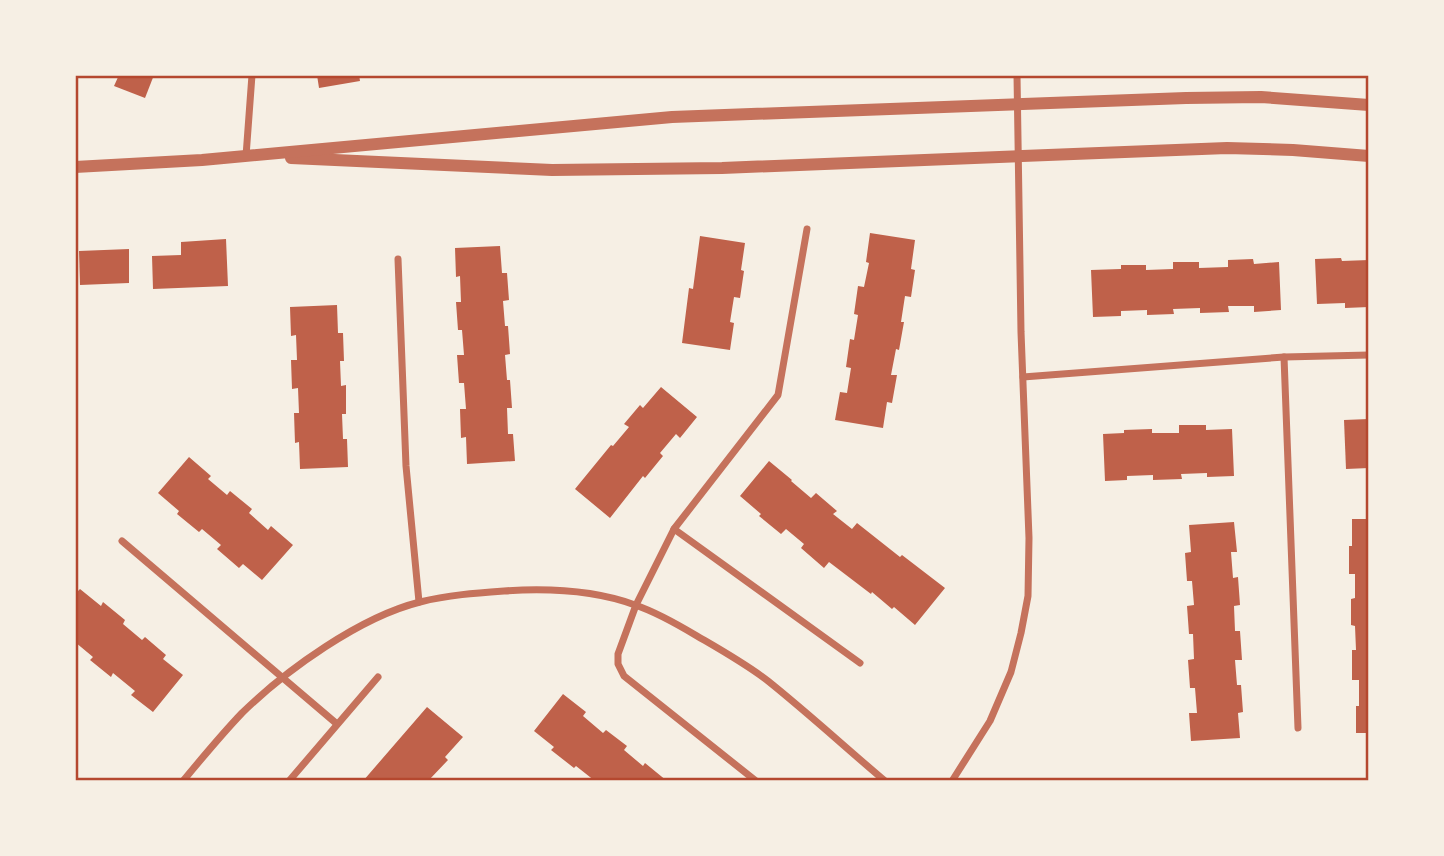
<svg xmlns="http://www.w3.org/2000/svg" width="1444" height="856" font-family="'Open Sans',sans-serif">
<rect width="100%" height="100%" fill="#f6efe4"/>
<g fill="#bf614a">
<path d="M 119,75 L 154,75 L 145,98 L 114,86 Z"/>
<path d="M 317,75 L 359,75 L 360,81 L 319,88 Z"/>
<path d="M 870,233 L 915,240 L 911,269 L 915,270 L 911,297 L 905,296 L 901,322 L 904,322 L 899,350 L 896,349 L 891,375 L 897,375 L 892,403 L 887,402 L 883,428 L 835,420 L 840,392 L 847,393 L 851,368 L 846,367 L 850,339 L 854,340 L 858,315 L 854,314 L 858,286 L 864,287 L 869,263 L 866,262 Z"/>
<path d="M 700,236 L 745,243 L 741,270 L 744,271 L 740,298 L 734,297 L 730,322 L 734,323 L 730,350 L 682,343 L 689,288 L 693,289 Z"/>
<path d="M 226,239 L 228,286 L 153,289 L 152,256 L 181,255 L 181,242 Z"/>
<path d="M 500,246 L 502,273 L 507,273 L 509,300 L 503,301 L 505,326 L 508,326 L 510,354 L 505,355 L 507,380 L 510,380 L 512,408 L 507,408 L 508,434 L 513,434 L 515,461 L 467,464 L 466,437 L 461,438 L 460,409 L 466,409 L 464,383 L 459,383 L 457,355 L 464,355 L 462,330 L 458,330 L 456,302 L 461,302 L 460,276 L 456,277 L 455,248 Z"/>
<path d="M 129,249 L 129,283 L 80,285 L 79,251 Z"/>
<path d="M 1341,258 L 1342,261 L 1369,260 L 1369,307 L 1345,308 L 1345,303 L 1317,304 L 1315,259 Z"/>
<path d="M 1253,259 L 1254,264 L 1279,262 L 1281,310 L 1254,312 L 1254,306 L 1228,306 L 1229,312 L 1200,313 L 1200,308 L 1173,309 L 1174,314 L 1147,315 L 1147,310 L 1121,311 L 1121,316 L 1093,317 L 1091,270 L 1121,269 L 1121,265 L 1146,265 L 1146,270 L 1173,269 L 1173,262 L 1199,262 L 1199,268 L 1228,267 L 1228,260 Z"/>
<path d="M 337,305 L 338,333 L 343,333 L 344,361 L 340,361 L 341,386 L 346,385 L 346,414 L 342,414 L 343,439 L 347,439 L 348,467 L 300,469 L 299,442 L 295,443 L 294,413 L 299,413 L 298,388 L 292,389 L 291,360 L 297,360 L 296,335 L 291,336 L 290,307 Z"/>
<path d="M 661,387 L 697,417 L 680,438 L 676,434 L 660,453 L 663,456 L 645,478 L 643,476 L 610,518 L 575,489 L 611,445 L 613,446 L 629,427 L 624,424 L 640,405 L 643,408 Z"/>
<path d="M 1369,419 L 1369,468 L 1346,469 L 1344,420 Z"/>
<path d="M 1179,425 L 1206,425 L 1206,430 L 1232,429 L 1234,476 L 1207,477 L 1207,473 L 1181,474 L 1182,479 L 1153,480 L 1153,475 L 1127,476 L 1127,480 L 1105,481 L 1103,434 L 1124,433 L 1124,430 L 1152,429 L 1152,433 L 1179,433 Z"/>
<path d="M 189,457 L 211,476 L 208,479 L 227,495 L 230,491 L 252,509 L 249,513 L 268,530 L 271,526 L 293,545 L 262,580 L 243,564 L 239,568 L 217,549 L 221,545 L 202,529 L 199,532 L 177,514 L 179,511 L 158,493 Z"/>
<path d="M 769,461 L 792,480 L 791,481 L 811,498 L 816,493 L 837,511 L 833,514 L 852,529 L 857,523 L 900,557 L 902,555 L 945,588 L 915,625 L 894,607 L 892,609 L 872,592 L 871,594 L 829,562 L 824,568 L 801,548 L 804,544 L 786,529 L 781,534 L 759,516 L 761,514 L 740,496 Z"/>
<path d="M 1352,519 L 1369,519 L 1369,733 L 1356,733 L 1356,706 L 1359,706 L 1359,680 L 1352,680 L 1352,650 L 1356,650 L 1355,626 L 1351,625 L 1351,599 L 1355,598 L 1355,574 L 1349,574 L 1349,546 L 1352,546 Z"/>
<path d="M 1234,522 L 1237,552 L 1231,552 L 1233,578 L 1238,577 L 1240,605 L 1234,606 L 1235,631 L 1240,631 L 1242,660 L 1235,660 L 1237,685 L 1241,685 L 1243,712 L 1238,713 L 1240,738 L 1191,741 L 1189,713 L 1197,713 L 1195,688 L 1190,688 L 1188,660 L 1194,659 L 1193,634 L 1189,634 L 1187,606 L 1194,605 L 1192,581 L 1187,581 L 1185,553 L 1191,552 L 1189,525 Z"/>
<path d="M 80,589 L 101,606 L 103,602 L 125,620 L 123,624 L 142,640 L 145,637 L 166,655 L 163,659 L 183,675 L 153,712 L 131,695 L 135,691 L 113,673 L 111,677 L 90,660 L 93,657 L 75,642 L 75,594 Z"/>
<path d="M 563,694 L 586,712 L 583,716 L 603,733 L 606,730 L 627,746 L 624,750 L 643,766 L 645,763 L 667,781 L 595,781 L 576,766 L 574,768 L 551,750 L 554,747 L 534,731 Z"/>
<path d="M 427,707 L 463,737 L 445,757 L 448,760 L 429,780 L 427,779 L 426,781 L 363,781 Z"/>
</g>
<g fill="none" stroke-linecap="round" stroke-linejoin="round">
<g stroke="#c5725c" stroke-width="7">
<path d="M 246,156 L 252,75"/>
<path d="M 398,259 L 406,466 L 419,602"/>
<path d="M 1284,357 L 1298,728"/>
<path d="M 1023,377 L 1284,357 L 1369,355"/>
<path d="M 674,529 L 860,663"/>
<path d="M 122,541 L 337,724"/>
<path d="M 183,781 C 202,758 221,735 242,713 C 286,670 360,617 420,602 C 448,595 476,593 504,591 C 548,588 594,590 635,605 C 656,612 677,624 697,636 C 721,650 746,664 768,681 C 808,713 846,748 885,781"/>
<path d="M 289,781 L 378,677"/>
<path d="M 756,781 L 624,676 L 618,664 L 618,654 L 636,605 L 674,529 L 778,395 L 807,229"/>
<path d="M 952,781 L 990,721 L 1011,672 L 1021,633 L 1028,596 L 1029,538 L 1021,332 L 1017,75"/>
</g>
<g stroke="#c5725c" stroke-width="12">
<path d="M 291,158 L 552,170 L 722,168 L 1227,148 L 1293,150 L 1369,156"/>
<path d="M 75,167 L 202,160 L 672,117 L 1186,98 L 1261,97 L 1369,105"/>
</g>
</g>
<rect width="1444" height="856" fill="none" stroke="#f6efe4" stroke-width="154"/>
<rect x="77" y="77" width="1290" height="702" fill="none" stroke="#b5482f" stroke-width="2.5"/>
</svg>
